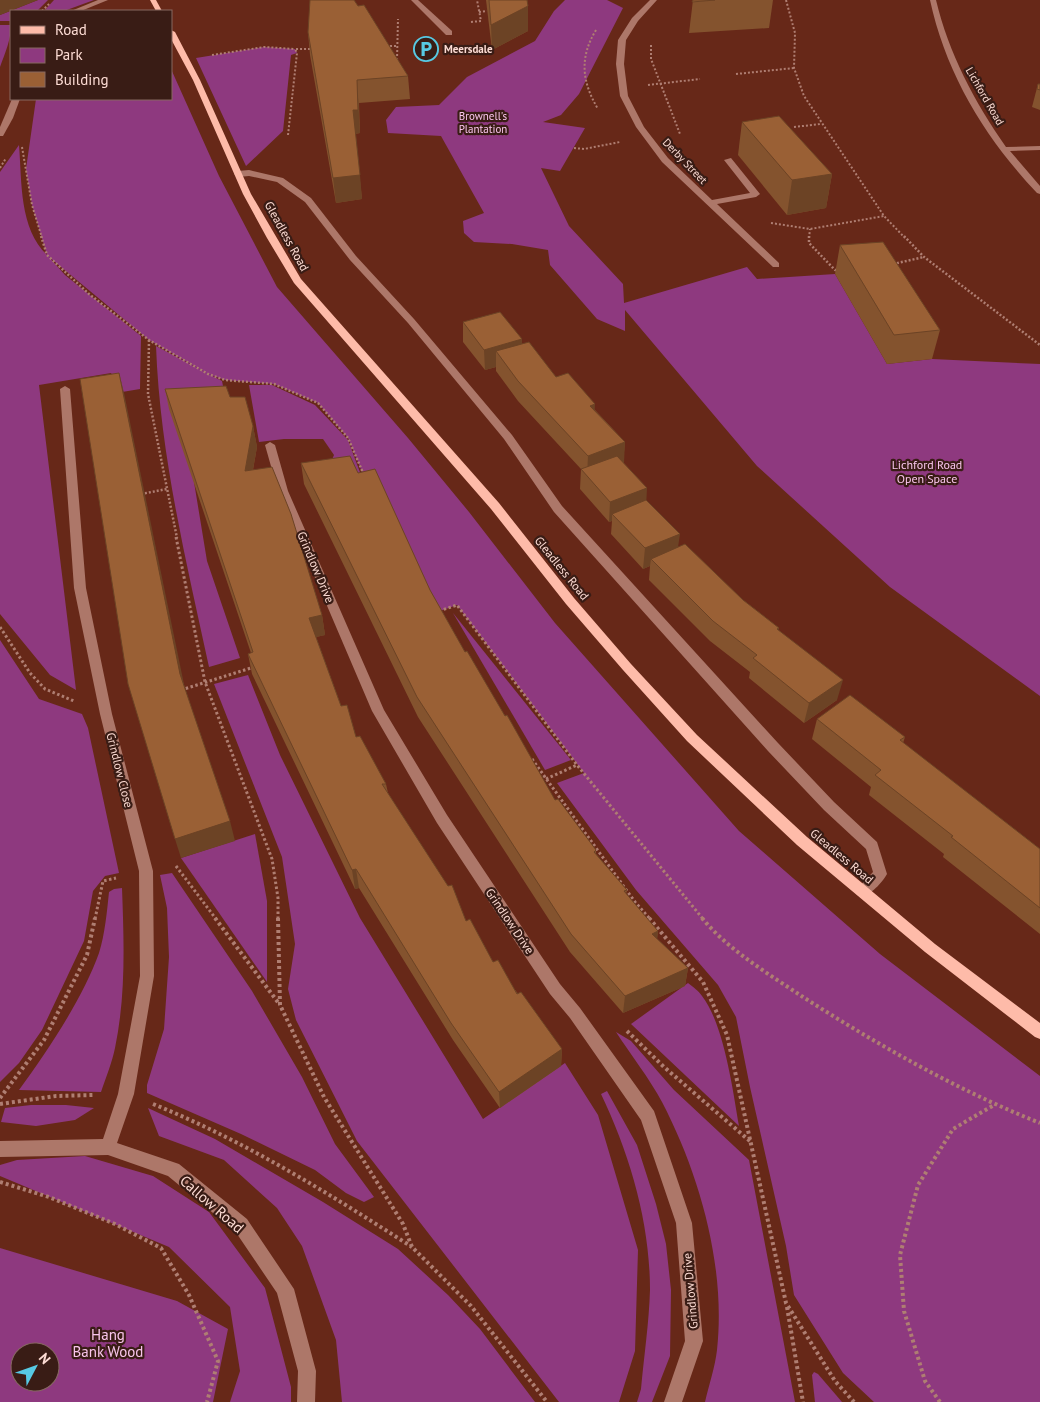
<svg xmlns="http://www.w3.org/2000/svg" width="1040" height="1402" font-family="'PT Sans',sans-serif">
<rect width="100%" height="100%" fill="#672818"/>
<g fill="#8e397f" fill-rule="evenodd">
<path d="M 38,0 L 48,0 L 37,11 L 11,11 L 11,21 L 0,21 L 0,15 Z"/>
<path d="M 54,0 L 94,0 L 64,11 L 44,11 Z"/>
<path d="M 565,0 L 607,0 L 623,8 L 579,94 L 561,115 L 543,122 L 585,128 L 560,171 L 541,168 L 569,226 L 623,284 L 624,303 L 747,267 L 757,279 L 835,274 L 887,364 L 932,359 L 1040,364 L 1040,696 L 890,587 L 757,466 L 625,310 L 625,331 L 597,319 L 550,265 L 548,250 L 512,244 L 474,242 L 464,233 L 463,221 L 484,213 L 441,136 L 388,133 L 386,120 L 396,107 L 439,105 L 467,77 L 535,41 L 554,11 Z"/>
<path d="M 0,25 L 11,25 C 11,40 5,53 0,67 Z"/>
<path d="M 264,47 L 295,49 L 297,53 L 291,55 L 283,131 L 246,166 L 196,58 Z"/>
<path d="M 171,69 L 219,176 L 277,287 L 408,438 L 469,512 L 555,623 L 739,831 L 880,954 L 1040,1076 L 1040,1402 L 874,1402 L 843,1373 L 794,1295 L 786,1246 L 750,1087 L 736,1017 L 718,985 L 636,890 L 557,783 L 584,773 L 457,605 L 429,615 L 399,561 L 348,438 L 318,403 L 274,384 L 225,380 L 208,374 L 149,340 L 49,257 L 65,275 L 141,336 L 140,389 L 122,392 L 111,373 L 39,385 L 76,690 L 50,675 L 0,614 L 0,172 L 19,145 C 22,182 19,228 47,255 L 32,205 L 26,169 L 36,99 L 171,99 Z"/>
<path d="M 156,346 L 222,381 L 227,406 L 182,409 L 207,561 L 240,658 L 209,667 C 186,560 160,455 156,346 Z"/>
<path d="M 249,385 L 272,385 L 315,405 L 348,440 L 361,475 L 326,473 L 334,455 L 323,439 L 284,439 L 259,442 Z"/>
<path d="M 453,613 L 571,760 L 545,770 Z"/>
<path d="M 0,640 L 39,699 L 82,714 L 88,728 L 119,873 L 105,876 L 93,891 L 84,941 L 42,1030 L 19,1063 L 0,1082 Z"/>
<path d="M 248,675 L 280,755 L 360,918 L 483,1119 L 565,1063 L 598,1115 L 638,1250 L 635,1351 L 619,1402 L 559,1402 L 357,1141 L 296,1020 L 288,989 L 295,944 L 282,857 L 214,684 Z"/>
<path d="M 255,834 L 267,901 L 267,982 L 181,858 Z"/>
<path d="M 172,873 L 252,991 L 302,1077 L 335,1144 L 374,1197 L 364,1202 L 346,1193 L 315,1170 L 241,1134 L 147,1093 L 147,1085 L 164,1029 L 169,957 L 167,908 L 160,875 Z"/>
<path d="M 122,888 C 124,942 126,995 115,1048 C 112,1063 106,1077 101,1092 L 19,1090 C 47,1052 83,998 99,953 C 105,934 107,911 109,892 L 114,889 Z"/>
<path d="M 688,983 C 693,987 699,991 702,996 C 724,1024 733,1091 739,1126 L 631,1024 Z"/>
<path d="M 616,1032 L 631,1041 L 674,1090 L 749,1160 L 795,1402 L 705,1402 C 709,1385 715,1367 717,1350 C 726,1267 700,1175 662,1102 C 649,1078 631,1055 616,1032 Z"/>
<path d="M 607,1091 L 637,1145 L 656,1204 L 666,1244 L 671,1290 L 670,1356 L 652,1402 L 637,1402 L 641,1389 C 644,1356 649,1323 650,1290 C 650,1222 630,1155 601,1094 Z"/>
<path d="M 31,1105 L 66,1105 L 94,1108 L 75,1120 L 36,1126 L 1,1122 L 5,1108 Z"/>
<path d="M 148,1108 L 215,1139 L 323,1202 L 398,1249 L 448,1295 L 480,1329 L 535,1402 L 342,1402 L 336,1340 L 302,1246 L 277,1208 L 224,1160 L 159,1136 Z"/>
<path d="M 85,1156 L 153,1176 L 209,1212 L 265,1288 L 291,1387 L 291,1402 L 230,1402 L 240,1371 L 230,1307 L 169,1247 L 0,1176 L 0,1165 L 17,1160 Z"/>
<path d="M 0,1248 L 177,1301 L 228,1329 L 213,1402 L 0,1402 ZM 20,1352 L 50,1352 L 50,1382 L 20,1382 Z"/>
<path d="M 814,1372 L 818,1374 L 842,1402 L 815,1402 L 812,1375 Z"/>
</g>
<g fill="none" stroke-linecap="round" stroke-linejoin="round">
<g stroke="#af7e72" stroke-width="2" stroke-dasharray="2 2" stroke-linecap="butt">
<path d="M 786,0 L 795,33 L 794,68 L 804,96 L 884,216 L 905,238"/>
<path d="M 42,11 L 50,3"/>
<path d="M 479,12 L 487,11"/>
<path d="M 471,22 L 481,21 L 477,0"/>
<path d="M 596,30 C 579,58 582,82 598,109"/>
<path d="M 651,45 L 651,59 L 680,134"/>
<path d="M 386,46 L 397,46"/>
<path d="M 212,55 L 264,47 L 295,49"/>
<path d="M 397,60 L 398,19"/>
<path d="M 736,74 L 794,68"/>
<path d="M 648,85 L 700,79"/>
<path d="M 794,127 L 821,124"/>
<path d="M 288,135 L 297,53 L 295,49 L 312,49"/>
<path d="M 22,147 L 32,205 L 42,238"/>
<path d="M 574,148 L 584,149 L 620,142"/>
<path d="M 0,168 L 6,158"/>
<path d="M 771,223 L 810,229 L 884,216"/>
<path d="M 809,238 L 810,229"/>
</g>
<g stroke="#af7e72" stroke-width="2.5" stroke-dasharray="2 2" stroke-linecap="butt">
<path d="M 41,236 L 47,255 L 89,294 L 149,340 L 208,374 L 225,380 L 274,384 L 318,403 L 348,438 L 364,475"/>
<path d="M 809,236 L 809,243 L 835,270 L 838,270"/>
<path d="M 904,236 L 924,257 L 1040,345"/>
<path d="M 893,264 L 924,257"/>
<path d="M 149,340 L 148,394 L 177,538"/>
<path d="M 141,494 L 167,489"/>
</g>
<g stroke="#af7e72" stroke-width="3" stroke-dasharray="2.5 2.5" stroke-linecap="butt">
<path d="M 176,537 L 205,682 L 272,859 L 278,898 L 278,919"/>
<path d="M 439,611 L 457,605 L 577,765 L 703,919"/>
<path d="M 0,627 L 30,673 L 45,689 L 74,701"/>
<path d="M 181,690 L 254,667"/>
<path d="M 532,759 L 635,902 L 650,919"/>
<path d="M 546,779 L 577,765"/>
<path d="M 176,866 L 216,919"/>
<path d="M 95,919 L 103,881 L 116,878"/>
</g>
<g stroke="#af7e72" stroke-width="4" stroke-dasharray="3 3" stroke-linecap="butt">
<path d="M 215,918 L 280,1005"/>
<path d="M 278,918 L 280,1005 L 324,1097 L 403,1224 L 412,1247 L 471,1306 L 547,1402"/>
<path d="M 649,918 L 703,982 L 727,1035 L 786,1303 L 835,1381 L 854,1402"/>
<path d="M 702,918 C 727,949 770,975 803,997 C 878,1045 957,1090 1040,1123"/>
<path d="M 627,1031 L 664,1067 L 751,1142"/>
<path d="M 0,1098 L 44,1040 L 87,955 L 95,918"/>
<path d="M 0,1104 L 56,1096 L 94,1095"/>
<path d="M 153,1104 C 245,1141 328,1193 412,1247"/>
<path d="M 0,1182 L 49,1197 L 115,1224 L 161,1248 L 189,1295 L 218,1361 L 207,1402"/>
<path d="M 787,1307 L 803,1402"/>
<path d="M 940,1402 L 925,1381 L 904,1311 L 900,1255 L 918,1185 L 953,1129 L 994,1105"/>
</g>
<g fill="#ad7769" fill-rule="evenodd">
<path d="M 98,0 L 108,0 L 81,11 L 71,11 Z"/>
<path d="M 411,0 L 418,0 L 452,31 L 452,35 L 446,35 Z"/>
<path d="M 650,0 L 657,0 L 638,21 L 626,40 L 624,64 L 628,96 L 644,127 L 668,158 L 712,200 L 750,193 L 724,160 L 731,158 L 760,194 L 756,197 L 717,204 L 779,263 L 779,267 L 773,267 L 662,162 L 636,127 L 620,96 L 616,64 L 618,40 L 632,18 Z"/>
<path d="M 930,0 L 936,0 C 949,54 974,101 1006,147 L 1040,146 L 1040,150 L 1010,151 L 1040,186 L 1040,194 L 1037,193 C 985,138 946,74 930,0 Z"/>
<path d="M 12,99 L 20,99 L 13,118 L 3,136 L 0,136 L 0,127 Z"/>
<path d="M 249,170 L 283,178 L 311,198 L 356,256 L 414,319 L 512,435 L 562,506 L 778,743 L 834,802 L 877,842 L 887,874 C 882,883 868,899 857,895 L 855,891 L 873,872 L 866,849 L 824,810 L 768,751 L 554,512 L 504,439 L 408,323 L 350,260 L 305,202 L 277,182 L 249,176 L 238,177 L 234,174 L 238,171 Z"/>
<path d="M 65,386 L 70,389 L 86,588 L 112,714 L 153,871 L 154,976 L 134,1094 L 117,1143 L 179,1164 L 247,1219 L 294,1289 L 316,1371 L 315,1402 L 297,1402 L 298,1371 L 277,1293 L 235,1231 L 168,1176 L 108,1155 L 0,1157 L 0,1141 L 103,1139 L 118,1094 L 140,976 L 139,871 L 100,714 L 74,588 L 60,389 Z"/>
<path d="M 270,442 L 275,445 L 288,491 L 384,710 L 447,815 L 560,984 L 580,1008 L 654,1111 L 692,1223 L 703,1341 L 682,1402 L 664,1402 L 685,1341 L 676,1223 L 641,1120 L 570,1018 L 550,994 L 437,823 L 372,711 L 278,491 L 265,445 Z"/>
</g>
<g fill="#febba9" fill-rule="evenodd">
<path d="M 150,0 L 156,0 L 162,11 L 156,11 Z"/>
<path d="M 171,30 L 175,32 L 200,80 L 251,194 L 301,279 L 499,503 L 574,598 L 631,664 L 697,735 L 807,837 L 935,944 L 1040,1023 L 1040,1039 L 1035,1037 L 925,952 L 797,845 L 687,741 L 623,670 L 566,604 L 491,509 L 294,283 L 267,238 L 243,194 L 193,80 L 171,39 Z"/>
</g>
</g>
<g fill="#84532e">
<path d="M 486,0 L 527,0 L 528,6 L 528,31 L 492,50 Z"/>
<path d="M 693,0 L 773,0 L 769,28 L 689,33 Z"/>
<path d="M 358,6 L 408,76 L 410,99 L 359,103 L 360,133 L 355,134 L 362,199 L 336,203 L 310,55 L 308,32 Z"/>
<path d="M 1038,84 L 1040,84 L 1040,110 L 1032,107 Z"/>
<path d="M 742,122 L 832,174 L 826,208 L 787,215 L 738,155 Z"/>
<path d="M 840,245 L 940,330 L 932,359 L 887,364 L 835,274 Z"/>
<path d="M 463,322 L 522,339 L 522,344 L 556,377 L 595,410 L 625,442 L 623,463 L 646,500 L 678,547 L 743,600 L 779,628 L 778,630 L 837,700 L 804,723 L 749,678 L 750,672 L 710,641 L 649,580 L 650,566 L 643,569 L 611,534 L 612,521 L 609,522 L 580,489 L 581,469 L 518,401 L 496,371 L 496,367 L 485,370 L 463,342 Z"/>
<path d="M 165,389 L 230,397 L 253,426 L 257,447 L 253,470 L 322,615 L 325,635 L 316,637 L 341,706 L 356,737 L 386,784 L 388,793 L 466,921 L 493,962 L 562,1049 L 561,1066 L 500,1108 L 453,1040 L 359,888 L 355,889 L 252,674 L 248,654 L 251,653 L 169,409 Z"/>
<path d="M 301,463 L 358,473 L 430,590 L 465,652 L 505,716 L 555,800 L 596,850 L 596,854 L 627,890 L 626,894 L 658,931 L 657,939 L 688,968 L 685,986 L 623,1013 L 570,952 L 418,717 L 304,484 Z"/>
<path d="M 817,719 L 905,737 L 903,743 L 1040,849 L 1040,934 L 943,857 L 944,854 L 869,795 L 871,787 L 812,739 Z"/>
</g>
<g fill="#6c4325">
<path d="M 0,0 L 38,0 L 0,15 Z"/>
<path d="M 528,6 L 528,31 L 492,50 L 491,25 Z"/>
<path d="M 357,80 L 360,133 L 355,134 L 353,110 Z"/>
<path d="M 832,174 L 826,208 L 787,215 L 792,180 Z"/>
<path d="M 360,175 L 362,199 L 336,203 L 333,178 Z"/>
<path d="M 522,339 L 522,359 L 496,351 L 496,367 L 485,370 L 484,350 Z"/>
<path d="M 119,373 L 124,393 L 186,694 L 180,674 Z"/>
<path d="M 595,404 L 594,425 L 590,406 Z"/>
<path d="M 253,426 L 257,447 L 249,491 L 245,471 Z"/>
<path d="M 625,442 L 624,463 L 587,476 L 588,456 Z"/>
<path d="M 647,488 L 646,508 L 612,514 L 612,521 L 609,522 L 610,502 Z"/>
<path d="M 680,534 L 677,554 L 651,559 L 650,566 L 643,569 L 645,548 Z"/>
<path d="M 322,615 L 325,635 L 312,638 L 309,618 Z"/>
<path d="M 843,680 L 837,700 L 804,723 L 809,703 Z"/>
<path d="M 230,821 L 235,841 L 181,858 L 175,839 Z"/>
<path d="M 356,869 L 359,888 L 355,889 L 352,870 Z"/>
<path d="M 658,931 L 656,949 L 652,934 Z"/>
<path d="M 688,968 L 685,986 L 623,1013 L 625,996 Z"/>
<path d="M 562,1049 L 561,1066 L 500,1108 L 499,1092 Z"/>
</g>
<g fill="#9a6035" stroke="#6c4325">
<path d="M 310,0 L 354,0 L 358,6 L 364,5 L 408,76 L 357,80 L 358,110 L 353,110 L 360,175 L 333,178 L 308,32 Z"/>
<path d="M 489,0 L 527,0 L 528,6 L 491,25 Z"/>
<path d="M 693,0 L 715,0 L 692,2 Z"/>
<path d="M 1038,84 L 1040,84 L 1040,90 L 1037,89 Z"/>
<path d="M 779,116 L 832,174 L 792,180 L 742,122 Z"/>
<path d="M 883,242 L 940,330 L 894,335 L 840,245 Z"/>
<path d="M 500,312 L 522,339 L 484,350 L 463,322 Z"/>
<path d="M 529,342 L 556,377 L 568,373 L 595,404 L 590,406 L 625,442 L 588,456 L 518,381 L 496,351 Z"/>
<path d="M 119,373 L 180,674 L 230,821 L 175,839 L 128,684 L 80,379 Z"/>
<path d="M 226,386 L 230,397 L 245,397 L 253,426 L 245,471 L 272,467 L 291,514 L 322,615 L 309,618 L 341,706 L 347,705 L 356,737 L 360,736 L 386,784 L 382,784 L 448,886 L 452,885 L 466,921 L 470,919 L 493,962 L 498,960 L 517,994 L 521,992 L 562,1049 L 499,1092 L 451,1023 L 356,869 L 352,870 L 248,654 L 253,652 L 165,389 Z"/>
<path d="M 350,456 L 358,473 L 375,469 L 430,590 L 465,652 L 467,651 L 505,716 L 507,715 L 555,800 L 558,799 L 596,850 L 594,852 L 627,890 L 624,891 L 658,931 L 652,934 L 688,968 L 625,996 L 571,934 L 417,697 L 301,463 Z"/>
<path d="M 617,456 L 647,488 L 610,502 L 581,469 Z"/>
<path d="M 646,500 L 680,534 L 645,548 L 612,514 Z"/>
<path d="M 685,544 L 743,600 L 779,628 L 777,629 L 843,680 L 809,703 L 753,658 L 757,655 L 713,621 L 651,559 Z"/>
<path d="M 850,695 L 905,737 L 900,740 L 1040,849 L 1040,908 L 951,837 L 953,836 L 875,775 L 881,770 L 817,719 Z"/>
</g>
<defs>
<symbol id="parking-ring" viewBox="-11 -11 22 22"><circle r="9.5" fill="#391c15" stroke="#57c9e3" stroke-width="1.5"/><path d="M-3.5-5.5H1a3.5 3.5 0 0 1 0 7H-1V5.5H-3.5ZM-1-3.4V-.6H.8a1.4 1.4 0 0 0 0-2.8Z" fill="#57c9e3"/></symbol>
</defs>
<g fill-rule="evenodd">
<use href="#parking-ring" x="412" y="35" width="28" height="28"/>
</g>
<g text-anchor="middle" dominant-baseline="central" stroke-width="4.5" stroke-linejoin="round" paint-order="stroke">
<g font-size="11" font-weight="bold" fill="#fddcd4" stroke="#391c15" text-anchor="start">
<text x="444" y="49">Meersdale</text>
</g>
<g font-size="11" fill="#fddcd4" stroke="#391c15">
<text transform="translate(985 96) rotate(60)">Lichford Road</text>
<text transform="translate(685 161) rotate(46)">Derby Street</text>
</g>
<g font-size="11" fill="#f9c5ec" stroke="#391c15">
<text x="483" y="116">Brownell's<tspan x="483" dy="13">Plantation</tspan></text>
</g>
<g font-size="12" fill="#fddcd4" stroke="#391c15">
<text transform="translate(287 236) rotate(61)">Gleadless Road</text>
<text transform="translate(316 567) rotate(67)">Grindlow Drive</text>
<text transform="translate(562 568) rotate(51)">Gleadless Road</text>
<text transform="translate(120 770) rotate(76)">Grindlow Close</text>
<text transform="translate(842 856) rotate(40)">Gleadless Road</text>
<text transform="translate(510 921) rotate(56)">Grindlow Drive</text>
<text transform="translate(690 1291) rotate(-95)">Grindlow Drive</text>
</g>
<g font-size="12" fill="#f9c5ec" stroke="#391c15">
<text x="927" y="464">Lichford Road<tspan x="927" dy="14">Open Space</tspan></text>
</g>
<g font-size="15" fill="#fddcd4" stroke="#391c15">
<text transform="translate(212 1204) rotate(41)">Callow Road</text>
</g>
<g font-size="15" fill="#f9c5ec" stroke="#391c15">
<text x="108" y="1334">Hang<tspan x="108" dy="17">Bank Wood</tspan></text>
</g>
</g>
<rect x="10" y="10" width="162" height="90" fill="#391c15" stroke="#876961"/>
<rect x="20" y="26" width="25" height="8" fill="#febba9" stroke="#876961"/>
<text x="55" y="35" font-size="15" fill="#fddcd4">Road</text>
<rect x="20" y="48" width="25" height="15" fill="#8e397f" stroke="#876961"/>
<text x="55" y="60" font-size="15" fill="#fddcd4">Park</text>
<rect x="20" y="72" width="25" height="15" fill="#9a6035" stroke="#876961"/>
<text x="55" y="85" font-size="15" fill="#fddcd4">Building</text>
<g transform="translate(35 1367) rotate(49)"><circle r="24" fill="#391c15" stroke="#876961"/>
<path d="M0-4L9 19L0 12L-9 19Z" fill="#57c9e3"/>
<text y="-8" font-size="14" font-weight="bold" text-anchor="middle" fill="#fddcd4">N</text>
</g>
</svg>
